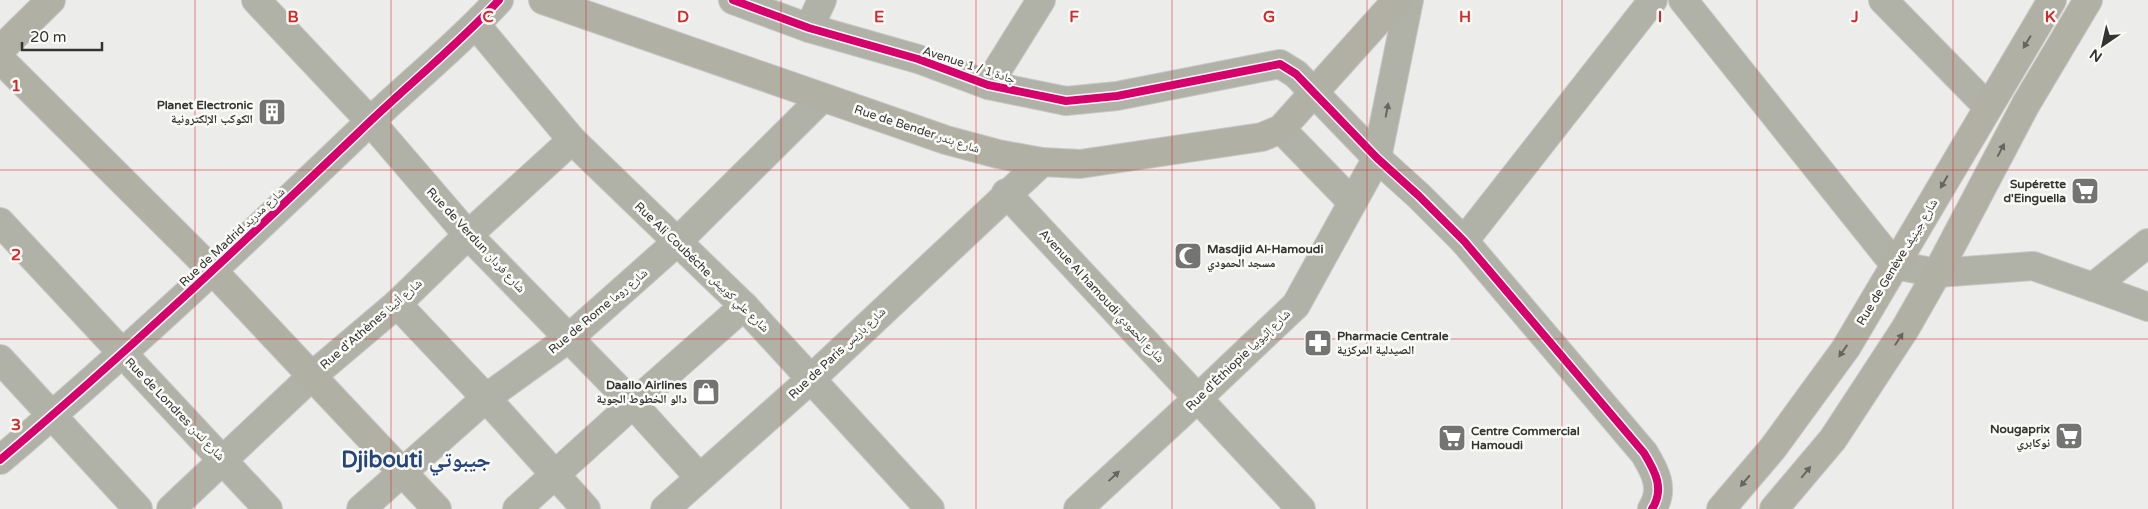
<svg xmlns="http://www.w3.org/2000/svg" width="2148" height="509" font-family="'Varela Round','Noto Naskh Arabic',sans-serif">
<rect width="100%" height="100%" fill="#ececea"/>
<g fill="none" stroke-linecap="round" stroke-linejoin="round">
<defs>
<g id="street">
<path d="M 256,0 L 370,121 L 468,235 L 633,404 L 699,477"/>
<path d="M 733,0 L 809,28 L 918,59 L 988,85 L 1066,101 L 1117,96 L 1280,64 L 1296,74 L 1377,158 L 1419,196 L 1464,241 L 1644,453 C 1655,471 1665,489 1652,509"/>
<path d="M 1683,0 L 1895,265 L 1937,273 L 2033,266 L 2093,287 L 2148,243"/>
<path d="M 1883,0 L 1988,107"/>
<path d="M 476,25 L 572,140 L 744,306 L 930,509"/>
<path d="M 809,28 L 822,0"/>
<path d="M 988,85 L 1041,0"/>
<path d="M 1281,129 L 1352,202"/>
<path d="M 1006,193 L 1301,509"/>
<path d="M 0,222 L 268,509"/>
<path d="M 1464,241 L 1653,0"/>
<path d="M 2093,287 L 2148,307"/>
<path d="M 397,304 L 486,398 L 586,509"/>
<path d="M 0,359 L 138,509"/>
<path d="M 0,460 C 124,355 242,244 359,132 C 405,87 456,47 499,0"/>
<path d="M 171,509 L 312,376 L 397,304 L 468,235 L 572,140"/>
<path d="M 361,509 L 486,398 L 569,338 L 677,242 L 822,98"/>
<path d="M 517,509 L 633,404 L 744,306"/>
<path d="M 665,509 L 811,379 L 1042,162"/>
<path d="M 1078,509 L 1197,399 L 1296,305 L 1377,158 L 1409,0"/>
</g>
<g id="secondary">
<path d="M 543,0 L 946,140 L 998,154 L 1042,162 L 1080,164 L 1262,137 L 1281,129 L 1397,0"/>
<path d="M 0,50 L 51,0"/>
<path d="M 0,59 L 213,271 L 437,509"/>
<path d="M 1721,509 L 1773,448 L 1846,348 L 2052,0"/>
<path d="M 1774,509 L 1833,439 L 1905,329 L 1937,273 L 2026,104 L 2088,0"/>
</g>
</defs>
<use href="#street" stroke="#c7c7c5" stroke-width="30"/>
<use href="#secondary" stroke="#c7c7c5" stroke-width="30"/>
<use href="#street" stroke="#b1b2a7" stroke-width="28"/>
<use href="#secondary" stroke="#b0b0a4" stroke-width="28"/>
<defs>
<g id="cycleway">
<path d="M 733,0 L 809,28 L 918,59 L 988,85 L 1066,101 L 1117,96 L 1280,64 L 1296,74 L 1377,158 L 1419,196 L 1464,241 L 1644,453 C 1655,471 1665,489 1652,509"/>
<path d="M 0,460 C 124,355 242,244 359,132 C 405,87 456,47 499,0"/>
</g>
</defs>
<use href="#cycleway" stroke="#fafaf7" stroke-width="11"/>
<use href="#cycleway" stroke="#d6006c" stroke-width="8"/>
</g>
<defs><path id="oneway-solid" d="M-6-.8H1V-3.2L6.5 0L1 3.2V.8H-6Z" transform="scale(1.25)"/></defs>
<g fill="#666660">
<use href="#oneway-solid" transform="translate(2027 42) rotate(121)"/>
<use href="#oneway-solid" transform="translate(2001 150) rotate(-62)"/>
<use href="#oneway-solid" transform="translate(1944 182) rotate(120)"/>
<use href="#oneway-solid" transform="translate(1899 339) rotate(-57)"/>
<use href="#oneway-solid" transform="translate(1843 351) rotate(125)"/>
<use href="#oneway-solid" transform="translate(1806 472) rotate(-51)"/>
<use href="#oneway-solid" transform="translate(1745 481) rotate(130)"/>
</g>
<g fill="#666661">
<use href="#oneway-solid" transform="translate(1387 110) rotate(-79)"/>
<use href="#oneway-solid" transform="translate(1114 476) rotate(-43)"/>
</g>
<path fill="none" stroke="#d62828" stroke-width="1" stroke-opacity="0.55" d="M 195,0 L 195,509M 391,0 L 391,509M 586,0 L 586,509M 781,0 L 781,509M 976,0 L 976,509M 1172,0 L 1172,509M 1367,0 L 1367,509M 1562,0 L 1562,509M 1757,0 L 1757,509M 1953,0 L 1953,509M 0,170 L 2148,170M 0,339 L 2148,339"/>
<defs>
<symbol id="building-square" viewBox="-11 -11 22 22"><rect x="-9" y="-9" width="18" height="18" rx="4" fill="#747473" stroke="#fafaf7"/><path d="M-4-6H4V6H1V3H-1V6H-4ZM-2.5-4.3h1.7v1.8h-1.7ZM.8-4.3h1.7v1.8H.8ZM-2.5-1h1.7V.8h-1.7ZM.8-1h1.7V.8H.8Z" fill="#fff"/></symbol>
<symbol id="supermarket-square" viewBox="-11 -11 22 22"><rect x="-9" y="-9" width="18" height="18" rx="4" fill="#747473" stroke="#fafaf7"/><path d="M-6-5.5h2.5l.6 2H6L4.5 2H-2.5L-4.4-4H-6ZM-1.5 3.2a1.3 1.3 0 1 0 .1 0ZM3 3.2a1.3 1.3 0 1 0 .1 0Z" fill="#fff"/></symbol>
<symbol id="mosque-square" viewBox="-11 -11 22 22"><rect x="-9" y="-9" width="18" height="18" rx="4" fill="#747473" stroke="#fafaf7"/><path d="M3.5-4.9A6 6 0 1 0 3.5 4.9A5 5 0 1 1 3.5-4.9Z" fill="#fff"/></symbol>
<symbol id="pharmacy-square" viewBox="-11 -11 22 22"><rect x="-9" y="-9" width="18" height="18" rx="4" fill="#747473" stroke="#fafaf7"/><path d="M-2-6h4v4h4v4h-4v4h-4v-4h-4v-4h4Z" fill="#fff"/></symbol>
<symbol id="shop-square" viewBox="-11 -11 22 22"><rect x="-9" y="-9" width="18" height="18" rx="4" fill="#747473" stroke="#fafaf7"/><path d="M-5-2.5h2.3a2.7 3.5 0 0 1 5.4 0H5L5.5 6h-11ZM-1.5-2.5h3a1.5 2.3 0 0 0-3 0Z" fill="#fff"/></symbol>
</defs>
<g fill-rule="evenodd">
<use href="#building-square" x="256" y="96" width="32" height="32"/>
<use href="#supermarket-square" x="2069" y="175" width="32" height="32"/>
<use href="#mosque-square" x="1172" y="240" width="32" height="32"/>
<use href="#pharmacy-square" x="1302" y="327" width="32" height="32"/>
<use href="#shop-square" x="690" y="376" width="32" height="32"/>
<use href="#supermarket-square" x="2053" y="420" width="32" height="32"/>
<use href="#supermarket-square" x="1436" y="422" width="32" height="32"/>
</g>
<g text-anchor="middle" dominant-baseline="central" stroke-width="5" stroke-linejoin="round" paint-order="stroke">
<g font-size="12" fill="#343433" stroke="#fafaf7">
<text transform="translate(969 65) rotate(18)">Avenue 1 / جادة 1</text>
<text transform="translate(917 129) rotate(18)">Rue de Bender شارع بندر</text>
<text transform="translate(232 237) rotate(-43)">Rue de Madrid شارع مدريد</text>
<text transform="translate(476 240) rotate(47)">Rue de Verdun شارع فردان</text>
<text transform="translate(1897 262) rotate(-59)">Rue de Genève شارع جينيف</text>
<text transform="translate(702 267) rotate(44)">Rue Ali Coubéche شارع علي كوبيش</text>
<text transform="translate(1102 296) rotate(47)">Avenue Al hamoudi شارع الحمودي</text>
<text transform="translate(598 311) rotate(-40)">Rue de Rome شارع روما</text>
<text transform="translate(371 324) rotate(-41)">Rue d'Athènes شارع أثينا</text>
<text transform="translate(837 353) rotate(-43)">Rue de Paris شارع باريس</text>
<text transform="translate(1238 360) rotate(-44)">Rue d'Éthiopie شارع إثيوبيا</text>
<text transform="translate(175 409) rotate(46)">Rue de Londres شارع لندن</text>
</g>
<g font-size="12" font-weight="bold" fill="#343433" stroke="#fafaf7" text-anchor="end">
<text x="253" y="105">Planet Electronic<tspan x="253" dy="14">الكوكب الإلكترونية</tspan></text>
<text x="2066" y="184">Supérette<tspan x="2066" dy="14">d'Einguella</tspan></text>
<text x="1207" y="249" text-anchor="start">Masdjid Al-Hamoudi<tspan x="1207" dy="14">مسجد الحمودي</tspan></text>
<text x="1337" y="336" text-anchor="start">Pharmacie Centrale<tspan x="1337" dy="14">الصيدلية المركزية</tspan></text>
<text x="687" y="385">Daallo Airlines<tspan x="687" dy="14">دالو الخطوط الجوية</tspan></text>
<text x="2050" y="429">Nougaprix<tspan x="2050" dy="14">نوكابري</tspan></text>
<text x="1471" y="431" text-anchor="start">Centre Commercial<tspan x="1471" dy="14">Hamoudi</tspan></text>
</g>
<g font-size="22" font-weight="bold" fill="#26457c" stroke="#fafaf7">
<text x="416" y="460">Djibouti جيبوتي</text>
</g>
</g>
<g font-size="16" text-anchor="middle" font-weight="bold" fill="#d62828" stroke="#fafaf7" stroke-width="5" stroke-linejoin="round" paint-order="stroke">
<text x="293" y="22">B</text>
<text x="488" y="22">C</text>
<text x="683" y="22">D</text>
<text x="879" y="22">E</text>
<text x="1074" y="22">F</text>
<text x="1269" y="22">G</text>
<text x="1465" y="22">H</text>
<text x="1660" y="22">I</text>
<text x="1855" y="22">J</text>
<text x="2050" y="22">K</text>
<text x="16" y="91">1</text>
<text x="16" y="260">2</text>
<text x="16" y="430">3</text>
</g>
<g transform="translate(2103 45) rotate(214)" stroke="#fafaf7" stroke-width="4" paint-order="stroke">
<path d="M0-4L9 19L0 12L-9 19Z" fill="#343433"/>
<text y="-8" font-size="14" font-weight="bold" text-anchor="middle" fill="#343433">N</text>
</g>
<path d="M22 42v8h80v-8" fill="none" stroke="#343433" stroke-width="2.5"/>
<text x="30" y="42" font-size="15" fill="#343433" stroke="#fafaf7" stroke-width="4" paint-order="stroke">20 m</text>
</svg>
